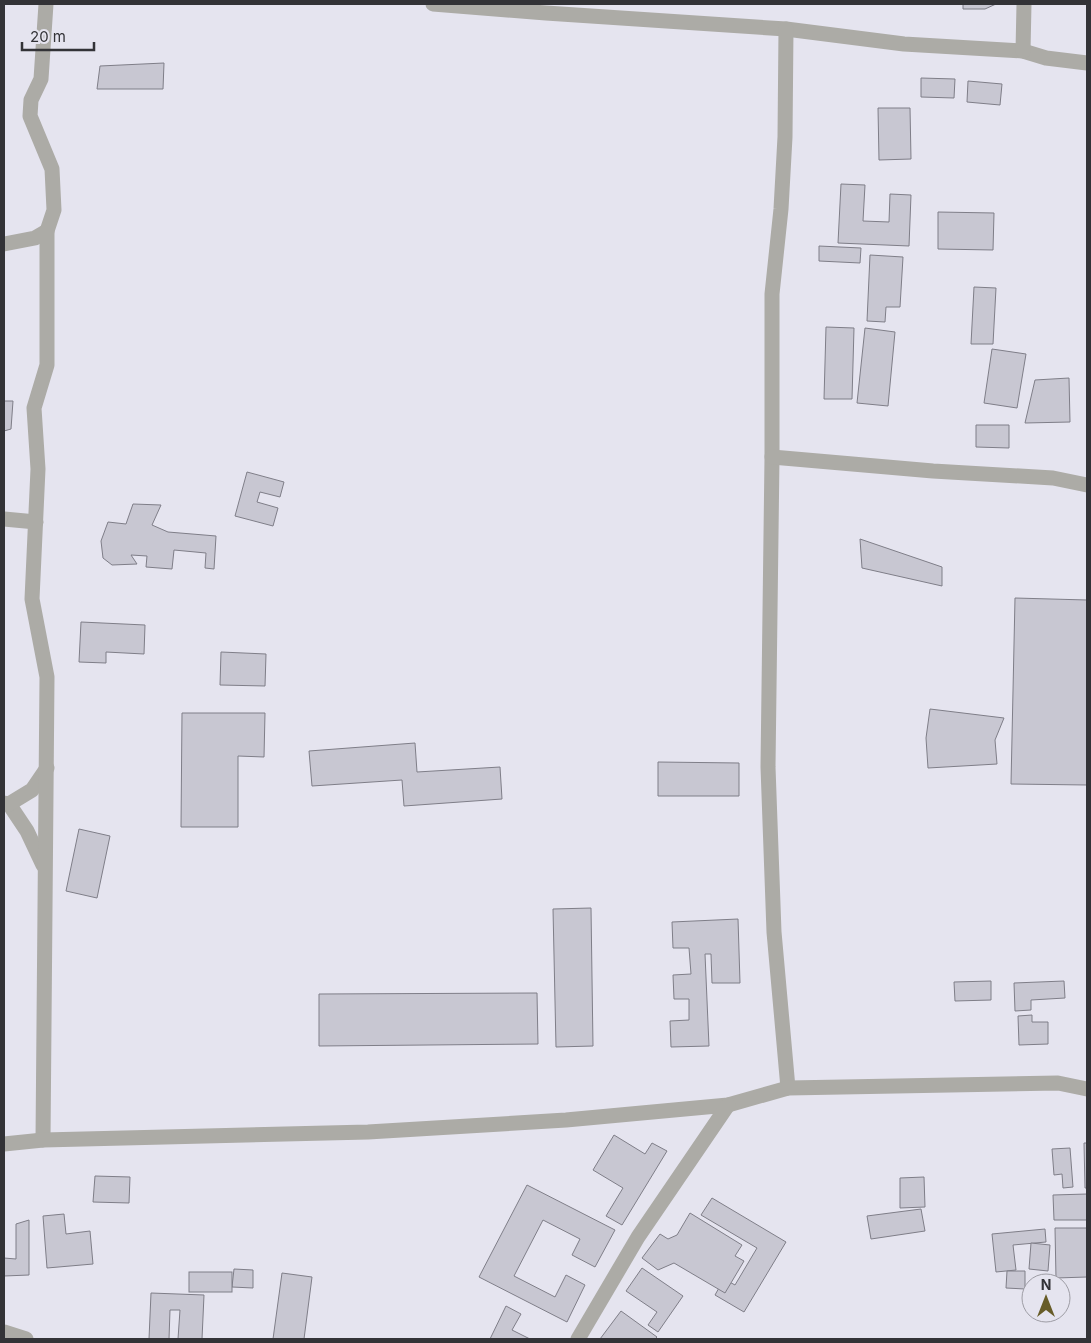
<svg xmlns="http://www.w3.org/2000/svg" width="1091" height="1343" font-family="Inter,sans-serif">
<rect width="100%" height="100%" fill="#e5e4ef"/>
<g fill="#c8c7d2" stroke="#7f7e88">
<path d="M 963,4 L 996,4 L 985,9 L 963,9 Z"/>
<path d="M 164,63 L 163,89 L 97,89 L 100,66 Z"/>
<path d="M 921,78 L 955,79 L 954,98 L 921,97 Z"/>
<path d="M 968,81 L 1002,84 L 1000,105 L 967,102 Z"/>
<path d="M 878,108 L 910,108 L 911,159 L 879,160 Z"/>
<path d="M 841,184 L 865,185 L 863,221 L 889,222 L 890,194 L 911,195 L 909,246 L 838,243 Z"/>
<path d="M 938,212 L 994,213 L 993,250 L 938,249 Z"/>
<path d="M 819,246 L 861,248 L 860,263 L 819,261 Z"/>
<path d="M 870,255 L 903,257 L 900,307 L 886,307 L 885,322 L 867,321 Z"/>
<path d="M 974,287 L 996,288 L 993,344 L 971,344 Z"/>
<path d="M 826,327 L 854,328 L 852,399 L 824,399 Z"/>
<path d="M 865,328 L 895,332 L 888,406 L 857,403 Z"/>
<path d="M 992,349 L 1026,354 L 1017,408 L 984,403 Z"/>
<path d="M 1069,378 L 1070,422 L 1025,423 L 1035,380 Z"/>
<path d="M 4,401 L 13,401 L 11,429 L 4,431 Z"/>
<path d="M 976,425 L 1009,425 L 1009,448 L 976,447 Z"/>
<path d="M 247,472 L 284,482 L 280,497 L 260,492 L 257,502 L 278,508 L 273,526 L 235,516 Z"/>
<path d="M 133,504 L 161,505 L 152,525 L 168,532 L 216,536 L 214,569 L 205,568 L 206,553 L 174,550 L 172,569 L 146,567 L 147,556 L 131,555 L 137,564 L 112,565 L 103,558 L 101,541 L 108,522 L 126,524 Z"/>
<path d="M 860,539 L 942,567 L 942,586 L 862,568 Z"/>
<path d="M 1015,598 L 1087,600 L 1087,785 L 1011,784 Z"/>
<path d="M 81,622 L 145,625 L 144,654 L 106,652 L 106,663 L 79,662 Z"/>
<path d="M 221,652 L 266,654 L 265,686 L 220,685 Z"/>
<path d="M 930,709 L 1004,718 L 995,740 L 997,764 L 928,768 L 926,738 Z"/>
<path d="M 182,713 L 265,713 L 264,757 L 238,756 L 238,827 L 181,827 Z"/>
<path d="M 415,743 L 417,772 L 500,767 L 502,799 L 404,806 L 402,780 L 312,786 L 309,751 Z"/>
<path d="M 658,762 L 739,763 L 739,796 L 658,796 Z"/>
<path d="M 79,829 L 110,836 L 97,898 L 66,891 Z"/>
<path d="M 591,908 L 593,1046 L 556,1047 L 553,909 Z"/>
<path d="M 738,919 L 740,983 L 712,983 L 711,954 L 705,954 L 709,1046 L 671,1047 L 670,1021 L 689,1020 L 689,999 L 674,999 L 673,975 L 691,974 L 689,948 L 673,948 L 672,922 Z"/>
<path d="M 991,981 L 991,1000 L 955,1001 L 954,982 Z"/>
<path d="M 1064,981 L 1065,998 L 1031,1000 L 1031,1010 L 1015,1011 L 1014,983 Z"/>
<path d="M 537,993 L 538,1044 L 319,1046 L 319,994 Z"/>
<path d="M 1032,1015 L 1032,1022 L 1048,1022 L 1048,1044 L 1019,1045 L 1018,1016 Z"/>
<path d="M 614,1135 L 645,1154 L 652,1143 L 667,1151 L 622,1225 L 606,1216 L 623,1188 L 593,1170 Z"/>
<path d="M 1084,1143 L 1087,1143 L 1087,1188 L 1085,1188 Z"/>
<path d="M 1070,1148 L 1073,1187 L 1063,1188 L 1062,1174 L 1054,1175 L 1052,1149 Z"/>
<path d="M 95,1176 L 130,1177 L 129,1203 L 93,1202 Z"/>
<path d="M 924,1177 L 925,1207 L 900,1208 L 900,1178 Z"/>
<path d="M 527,1185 L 615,1230 L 595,1267 L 572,1255 L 580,1239 L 543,1220 L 514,1276 L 555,1297 L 566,1275 L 585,1285 L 567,1322 L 479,1277 Z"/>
<path d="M 1087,1194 L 1087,1220 L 1054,1220 L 1053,1195 Z"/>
<path d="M 712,1198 L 786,1242 L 744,1312 L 715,1295 L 724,1279 L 735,1285 L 757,1248 L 701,1215 Z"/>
<path d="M 921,1209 L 925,1231 L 871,1239 L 867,1216 Z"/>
<path d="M 690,1213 L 742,1245 L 735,1256 L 744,1261 L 725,1293 L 674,1263 L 658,1270 L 642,1258 L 660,1234 L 668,1239 L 677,1235 Z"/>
<path d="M 64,1214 L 66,1234 L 90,1231 L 93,1264 L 47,1268 L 43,1216 Z"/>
<path d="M 29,1220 L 29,1275 L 4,1276 L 4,1258 L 16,1259 L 16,1224 Z"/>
<path d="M 1055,1228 L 1087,1228 L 1087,1277 L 1056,1278 Z"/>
<path d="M 1045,1229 L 1046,1242 L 1013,1245 L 1016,1270 L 996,1272 L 992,1234 Z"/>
<path d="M 1031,1243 L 1050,1245 L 1048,1271 L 1029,1269 Z"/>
<path d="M 642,1268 L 683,1296 L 658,1332 L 648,1325 L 657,1312 L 626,1291 Z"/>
<path d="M 234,1269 L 253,1270 L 253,1288 L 232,1287 Z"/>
<path d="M 1007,1271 L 1025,1271 L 1025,1289 L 1006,1288 Z"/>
<rect x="189" y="1272" width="43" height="20"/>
<path d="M 282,1273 L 312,1277 L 304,1339 L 273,1339 Z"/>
<path d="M 151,1293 L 204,1295 L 202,1339 L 178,1339 L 180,1310 L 170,1310 L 169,1339 L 149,1339 Z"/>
<path d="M 506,1306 L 521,1314 L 512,1330 L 530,1339 L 490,1339 Z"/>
<path d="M 621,1311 L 657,1337 L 655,1339 L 600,1339 Z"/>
</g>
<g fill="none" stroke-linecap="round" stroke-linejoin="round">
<g stroke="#acaba6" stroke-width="15">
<path d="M 433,4 L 546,13 L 786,29 L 904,44 L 1023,51 L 1046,58 L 1087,63"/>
<path d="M 786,29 L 785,137 L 781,209 L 772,294 L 772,457 L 768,767 L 774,932 L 788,1088"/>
<path d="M 1023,51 L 1024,4"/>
<path d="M 4,244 L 35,238 L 47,231"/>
<path d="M 772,457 L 933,471 L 1053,478 L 1087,485"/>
<path d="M 4,519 L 36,522"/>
<path d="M 4,803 L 9,804 L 27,831 L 43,865"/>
<path d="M 9,804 L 32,790 L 47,768"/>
<path d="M 43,1140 L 47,677 L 32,599 L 38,469 L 34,408 L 47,365 L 47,231 L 54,210 L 52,169 L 30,116 L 31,100 L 41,79 L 46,4"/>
<path d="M 4,1144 L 43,1140 L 368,1132 L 566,1120 L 728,1105 L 788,1088 L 1058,1083 L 1087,1089"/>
<path d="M 4,1332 L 26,1339"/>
<path d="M 578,1339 L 638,1237 L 728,1105"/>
</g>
</g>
<rect width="1091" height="1343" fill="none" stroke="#333337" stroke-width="10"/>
<g transform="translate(1046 1298)"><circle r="24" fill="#e5e4ef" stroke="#9e9da5"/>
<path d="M0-4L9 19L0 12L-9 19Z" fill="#675c28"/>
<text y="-8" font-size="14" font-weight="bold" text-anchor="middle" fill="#333337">N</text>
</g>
<path d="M22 42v8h72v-8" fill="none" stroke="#333337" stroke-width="2.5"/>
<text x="30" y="42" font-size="15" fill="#333337" stroke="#e5e4ef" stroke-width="4" paint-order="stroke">20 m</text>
</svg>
